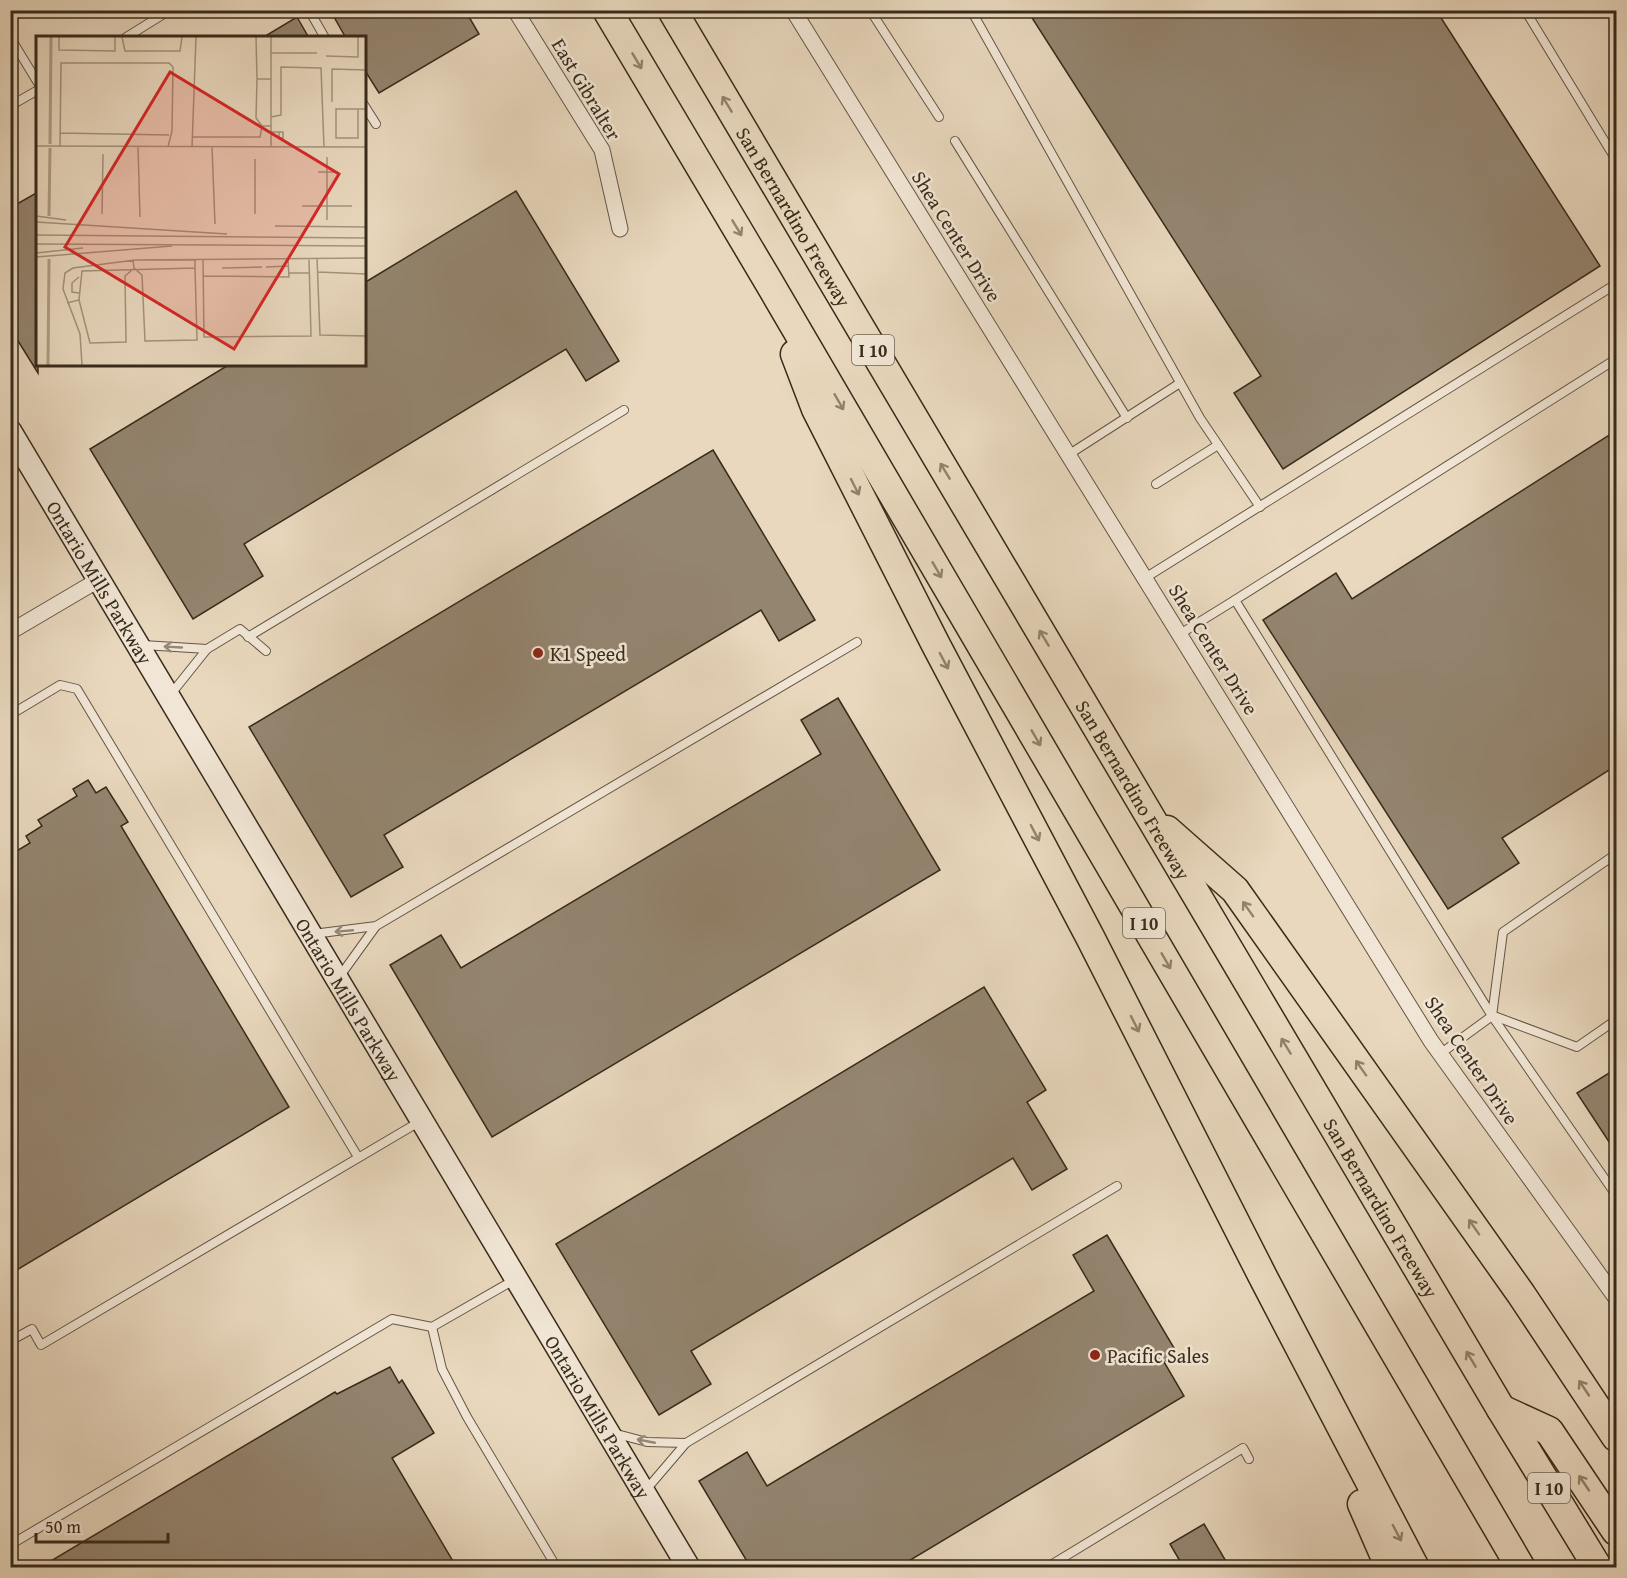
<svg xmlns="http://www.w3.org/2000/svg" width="1627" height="1578" font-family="'Gentium Book Plus',serif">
<rect width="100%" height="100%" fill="#e9d8be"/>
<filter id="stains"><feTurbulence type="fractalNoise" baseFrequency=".00333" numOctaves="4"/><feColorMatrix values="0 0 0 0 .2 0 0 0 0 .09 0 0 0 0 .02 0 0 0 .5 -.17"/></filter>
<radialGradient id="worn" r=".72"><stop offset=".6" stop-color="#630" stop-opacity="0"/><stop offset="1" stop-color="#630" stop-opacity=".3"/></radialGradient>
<g fill="#948570" stroke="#372b1b" stroke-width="1.5">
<path d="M 330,10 L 465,10 L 479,34 L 379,93 L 364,69 L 364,38 L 346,38 Z"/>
<path d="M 1027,10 L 1436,10 L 1600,266 L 1283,469 L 1234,393 L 1261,376 Z"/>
<path d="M 297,17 L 309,38 L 262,38 Z"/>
<path d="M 516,191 L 619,361 L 586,381 L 566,349 L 244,544 L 263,576 L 193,619 L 90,449 L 230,364 L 364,364 L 364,283 Z"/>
<path d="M 38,192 L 38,373 L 10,328 L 10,208 Z"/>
<path d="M 1617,430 L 1617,765 L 1502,838 L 1519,863 L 1448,909 L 1263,620 L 1336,573 L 1352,599 Z"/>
<path d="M 713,450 L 815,620 L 779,641 L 761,610 L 384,835 L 403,867 L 351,897 L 249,727 Z"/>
<path d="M 838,698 L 940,870 L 492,1137 L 390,965 L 441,935 L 461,968 L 821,754 L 801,720 Z"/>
<path d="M 88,780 L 96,793 L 106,787 L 128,822 L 121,826 L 289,1107 L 10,1274 L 10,855 L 30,843 L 26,836 L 42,826 L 38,820 L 77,796 L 73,789 Z"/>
<path d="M 984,987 L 1046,1090 L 1027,1102 L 1067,1169 L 1032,1190 L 1013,1158 L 691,1351 L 711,1384 L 659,1415 L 556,1244 Z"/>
<path d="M 1617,1068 L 1617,1154 L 1577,1093 Z"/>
<path d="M 1107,1235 L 1177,1353 L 1164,1362 L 1184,1396 L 897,1568 L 751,1568 L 699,1481 L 747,1452 L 767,1486 L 1094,1291 L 1073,1255 Z"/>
<path d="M 390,1367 L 399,1383 L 402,1380 L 434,1433 L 392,1458 L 457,1568 L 39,1568 L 335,1392 L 337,1394 Z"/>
<path d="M 1204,1524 L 1230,1568 L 1184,1568 L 1170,1544 Z"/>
</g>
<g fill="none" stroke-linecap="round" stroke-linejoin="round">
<defs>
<g id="lane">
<path d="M 309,10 L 325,38"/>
<path d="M 870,10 L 939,117"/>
<path d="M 971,10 L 1200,418 L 1260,507"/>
<path d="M 1525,10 L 1616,160"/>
<path d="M 10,37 L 38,83"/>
<path d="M 125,38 L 170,10"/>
<path d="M 364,105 L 376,124"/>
<path d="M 10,106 L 38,90"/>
<path d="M 955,141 L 1127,418"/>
<path d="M 1068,455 L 1180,383"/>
<path d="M 1156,484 L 1218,445"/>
<path d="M 1145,578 L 1616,284"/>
<path d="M 1235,600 L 1616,359"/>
<path d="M 1180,634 L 1235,600 L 1492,1016 L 1616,1195"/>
<path d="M 248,637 L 624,410"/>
<path d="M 143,645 L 207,649"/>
<path d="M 171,694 L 207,649 L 240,629 L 266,651"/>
<path d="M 10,715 L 60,685 L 77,689 L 358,1157"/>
<path d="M 313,934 L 376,926 L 857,642"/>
<path d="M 340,976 L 376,926"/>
<path d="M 1494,1016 L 1577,1047 L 1616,1020"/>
<path d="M 1440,1054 L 1492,1016 L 1503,932 L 1616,854"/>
<path d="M 432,1327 L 442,1369 L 467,1417 L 557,1568"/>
<path d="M 10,1341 L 32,1329 L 41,1345 L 419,1122"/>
<path d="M 613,1433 L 647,1442 L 686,1443"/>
<path d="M 645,1491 L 686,1443 L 1117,1186"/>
<path d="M 10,1545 L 392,1319 L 432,1327 L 514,1280"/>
<path d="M 1046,1568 L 1243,1448 L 1249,1459"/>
</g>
<g id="street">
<path d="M 515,10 L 602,150 L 620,229"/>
<path d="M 793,10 L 1431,1041 L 1616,1298"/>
<path d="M 10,632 L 100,579"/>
</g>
<g id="secondary">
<path id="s1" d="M 10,431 L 689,1568"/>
</g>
<g id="highway">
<path d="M 607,10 L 767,279 L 1521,1568"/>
<path id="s2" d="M 672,10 L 1501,1409 L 1598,1568"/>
<path d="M 795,354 L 816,409 L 936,645 L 1090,937 L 1263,1277 L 1415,1568"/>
<path d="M 1167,830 L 1235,890 L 1521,1294 L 1616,1437"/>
<path d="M 1501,1409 L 1549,1431 L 1616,1531"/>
<path d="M 1362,1504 L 1390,1568"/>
</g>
</defs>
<use href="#lane" stroke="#645644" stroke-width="10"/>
<use href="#street" stroke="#645644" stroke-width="17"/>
<use href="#secondary" stroke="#372b1b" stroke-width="25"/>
<use href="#highway" stroke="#372b1b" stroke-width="31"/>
<use href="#lane" stroke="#f1e6d5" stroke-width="8"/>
<use href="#street" stroke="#f1e6d5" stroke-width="15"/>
<use href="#secondary" stroke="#f1e6d5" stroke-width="22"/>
<use href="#highway" stroke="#e9d8be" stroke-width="28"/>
</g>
<defs><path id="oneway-shaft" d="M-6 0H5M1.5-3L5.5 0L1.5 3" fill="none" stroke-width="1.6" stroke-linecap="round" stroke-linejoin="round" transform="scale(1.5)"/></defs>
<g stroke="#90826c">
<use href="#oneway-shaft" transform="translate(637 61) rotate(59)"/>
<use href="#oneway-shaft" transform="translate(727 104) rotate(-121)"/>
<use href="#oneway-shaft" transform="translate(737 228) rotate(59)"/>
<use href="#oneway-shaft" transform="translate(839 402) rotate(60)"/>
<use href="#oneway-shaft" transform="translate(945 471) rotate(-121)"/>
<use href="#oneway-shaft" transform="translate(855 487) rotate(63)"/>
<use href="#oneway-shaft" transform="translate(937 570) rotate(60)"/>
<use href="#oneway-shaft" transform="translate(1044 638) rotate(-121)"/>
<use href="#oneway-shaft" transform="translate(944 661) rotate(62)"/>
<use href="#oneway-shaft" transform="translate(1036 738) rotate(60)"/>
<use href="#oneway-shaft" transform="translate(1035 833) rotate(62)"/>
<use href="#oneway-shaft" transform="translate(1248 909) rotate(-125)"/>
<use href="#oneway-shaft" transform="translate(1166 961) rotate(60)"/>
<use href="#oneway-shaft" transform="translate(1135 1024) rotate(63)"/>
<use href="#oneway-shaft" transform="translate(1286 1046) rotate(-121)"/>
<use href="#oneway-shaft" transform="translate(1361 1068) rotate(-125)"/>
<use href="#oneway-shaft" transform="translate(1474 1227) rotate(-125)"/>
<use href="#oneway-shaft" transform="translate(1471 1359) rotate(-121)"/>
<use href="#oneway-shaft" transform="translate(1584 1388) rotate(-124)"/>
<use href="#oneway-shaft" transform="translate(1584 1483) rotate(-124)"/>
<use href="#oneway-shaft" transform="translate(1397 1533) rotate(62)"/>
</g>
<g stroke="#948878">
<use href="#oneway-shaft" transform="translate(173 647) rotate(-177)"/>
<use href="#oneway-shaft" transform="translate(344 931) rotate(175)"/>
<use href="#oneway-shaft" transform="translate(646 1441) rotate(-169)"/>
</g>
<g fill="#8f2418" stroke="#f1e6d5" stroke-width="2">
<circle cx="538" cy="653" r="6"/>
<circle cx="1095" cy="1355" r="6"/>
</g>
<g text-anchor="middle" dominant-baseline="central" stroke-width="5" stroke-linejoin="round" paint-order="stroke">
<g fill="#f1e6d5" stroke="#6f6353" stroke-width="1.5">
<rect x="852" y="335" width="42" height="30" rx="4.5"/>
<rect x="1123" y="908" width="42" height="30" rx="4.5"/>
<rect x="1528" y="1473" width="42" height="30" rx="4.5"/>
</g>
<g font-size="18" font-weight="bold" fill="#372b1b">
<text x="873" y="350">I 10</text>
<text x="1144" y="923">I 10</text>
<text x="1549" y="1488">I 10</text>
</g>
<g font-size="20" fill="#372b1b" stroke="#f1e6d5">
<text transform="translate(587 89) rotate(59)">East Gibralter</text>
<text stroke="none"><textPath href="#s2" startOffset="240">San Bernardino Freeway</textPath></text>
<text transform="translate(957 236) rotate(58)">Shea Center Drive</text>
<text stroke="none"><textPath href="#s1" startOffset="176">Ontario Mills Parkway</textPath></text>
<text transform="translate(1214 649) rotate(58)">Shea Center Drive</text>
<text stroke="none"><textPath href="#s2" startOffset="906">San Bernardino Freeway</textPath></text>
<text stroke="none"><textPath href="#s1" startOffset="662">Ontario Mills Parkway</textPath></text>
<text transform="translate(1472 1060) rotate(56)">Shea Center Drive</text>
<text stroke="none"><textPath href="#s2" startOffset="1392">San Bernardino Freeway</textPath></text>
<text stroke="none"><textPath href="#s1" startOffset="1148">Ontario Mills Parkway</textPath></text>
</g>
<g font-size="20" fill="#372b1b" stroke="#f1e6d5" text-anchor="start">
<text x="550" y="653">K1 Speed</text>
<text x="1107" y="1355">Pacific Sales</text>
</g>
</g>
<g transform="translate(36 36)">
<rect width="330" height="330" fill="#e9d8be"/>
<path fill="none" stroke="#ac9d87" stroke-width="3" d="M 14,108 L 15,1M 13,180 L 14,112M 12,329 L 13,223"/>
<path fill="none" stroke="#a2937d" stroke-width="1.5" d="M 23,1 L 23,14 L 79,15 L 79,1M 86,1 L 89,15 L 144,15 L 146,1M 220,1 L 221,43M 235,17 L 281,17M 290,20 L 322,21 L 322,1M 296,66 L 296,33 L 330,34M 322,73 L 300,73 L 300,102 L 322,102 L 322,73 L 330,73M 235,81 L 245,79 L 245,31 L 285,32 L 288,111M 226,90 L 220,82 L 221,43 L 235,43M 235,96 L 247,96 L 247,102 L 243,102 L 243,96M 24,97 L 133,99M 156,101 L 224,101 L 226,90 L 235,90M 0,110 L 330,111M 24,110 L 25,27 L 133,27 L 137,31 L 136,95 L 132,111M 235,110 L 235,1M 102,111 L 104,181M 156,111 L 160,1M 176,111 L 179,188M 219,123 L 219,178M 282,136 L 302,136M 266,170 L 291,170 L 291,121M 66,178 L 67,118M 0,180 L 30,184M 291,184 L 291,170 L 316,170M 0,186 L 191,198M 239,190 L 330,191M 0,199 L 330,202M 0,208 L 330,210M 0,217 L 47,212M 0,221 L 136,210M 281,222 L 284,299 L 330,300M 167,223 L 168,301 L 275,300 L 273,223M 97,224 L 98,232 L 106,239 L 109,305 L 161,304 L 159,232M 230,231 L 252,230M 186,232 L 226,231M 282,236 L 330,238M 252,237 L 274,237M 167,240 L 253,241 L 252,223M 43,241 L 36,247 L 36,256 L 43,257M 43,264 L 54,307 L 90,306 L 89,240 L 96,234M 31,267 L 43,264 L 46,235 L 159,232 L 159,224M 46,329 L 44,298 L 27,253 L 29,237 L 37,232 L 99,224 L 330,222"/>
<path fill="#d62828" fill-opacity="0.15" stroke="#d62828" stroke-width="3" d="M 134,36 L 303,138 L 198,313 L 29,211 Z"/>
<rect width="330" height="330" fill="none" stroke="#372b1b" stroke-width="3"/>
</g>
<rect width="1627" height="1578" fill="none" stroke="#e9d8be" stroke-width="36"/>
<rect x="12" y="12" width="1603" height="1554" fill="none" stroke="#372b1b" stroke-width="3"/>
<rect x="18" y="18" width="1591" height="1542" fill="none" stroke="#372b1b" stroke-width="1.5"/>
<path d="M36 1533v9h132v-9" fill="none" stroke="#372b1b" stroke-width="3"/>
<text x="45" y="1533" font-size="18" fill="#372b1b" stroke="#f1e6d5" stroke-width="4.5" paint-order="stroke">50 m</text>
<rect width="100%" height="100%" filter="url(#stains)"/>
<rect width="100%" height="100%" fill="url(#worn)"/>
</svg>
